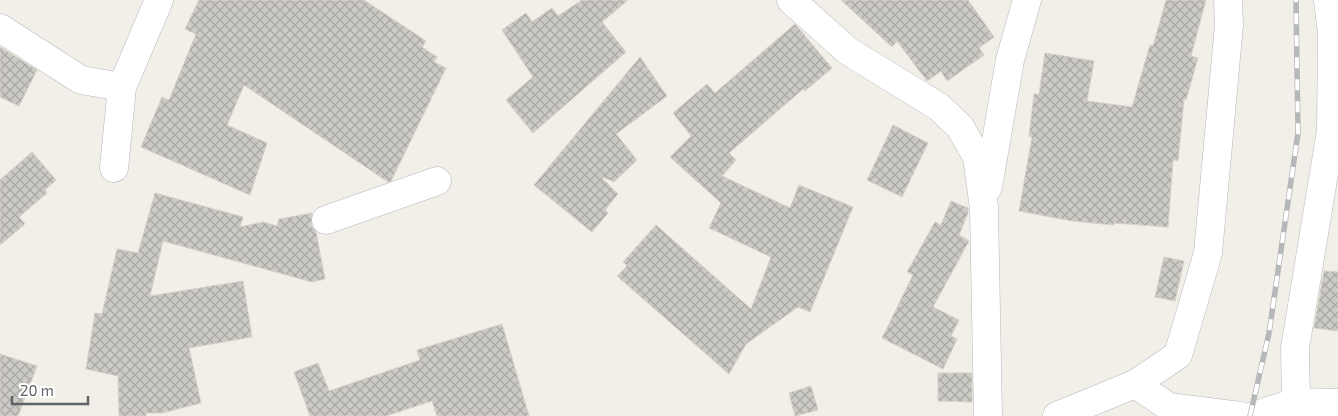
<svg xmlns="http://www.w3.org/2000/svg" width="1338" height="416" font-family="'Exo 2',sans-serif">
<defs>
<pattern id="building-cross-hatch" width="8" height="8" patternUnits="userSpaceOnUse" patternTransform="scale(1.25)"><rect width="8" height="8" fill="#cccac5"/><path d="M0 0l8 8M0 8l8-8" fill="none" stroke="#a9a8a4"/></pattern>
</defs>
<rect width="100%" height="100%" fill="#f1efe8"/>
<g fill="url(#building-cross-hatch)" stroke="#d6d1c6">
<path d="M 199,0 L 364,0 L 426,41 L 422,47 L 437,57 L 434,62 L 446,68 L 391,181 L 388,182 L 244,85 L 227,125 L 267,143 L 250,195 L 141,147 L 162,97 L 169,100 L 196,34 L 185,29 Z"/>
<path d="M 582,0 L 628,0 L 602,22 L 626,52 L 533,133 L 506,100 L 533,77 L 502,30 L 526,13 L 532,22 L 552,8 L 558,16 Z"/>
<path d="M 841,0 L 968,0 L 994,37 L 979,48 L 984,55 L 947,81 L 941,71 L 927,81 L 897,41 L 892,47 Z"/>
<path d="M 1166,0 L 1206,0 L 1191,56 L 1198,58 L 1186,100 L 1184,99 L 1178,161 L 1173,160 L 1168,227 L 1114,223 L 1114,225 L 1072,221 L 1019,211 L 1032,137 L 1029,136 L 1034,94 L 1039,94 L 1045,53 L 1094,61 L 1087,101 L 1132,107 L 1150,45 L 1153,46 Z"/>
<path d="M 795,24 L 832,68 L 805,91 L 803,89 L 729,153 L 736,160 L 722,176 L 790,208 L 799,185 L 853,207 L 810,312 L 798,307 L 746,344 L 729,374 L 617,276 L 627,266 L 623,262 L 656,225 L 751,309 L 771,257 L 709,228 L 721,203 L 670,157 L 691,136 L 673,113 L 707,84 L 715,93 Z"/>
<path d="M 0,47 L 37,70 L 19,106 L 0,97 Z"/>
<path d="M 640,57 L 667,96 L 616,134 L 637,160 L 614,182 L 603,177 L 602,178 L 618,194 L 605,210 L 608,213 L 592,232 L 534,185 Z"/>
<path d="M 893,125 L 928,143 L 902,197 L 867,180 Z"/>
<path d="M 32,152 L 56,180 L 45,190 L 47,193 L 19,217 L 25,224 L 0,245 L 0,180 Z"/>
<path d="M 155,193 L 243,217 L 240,227 L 263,222 L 277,226 L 279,219 L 312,213 L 311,225 L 316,232 L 325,279 L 312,282 L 163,241 L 150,296 L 243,281 L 252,337 L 189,348 L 201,403 L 162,413 L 146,413 L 146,416 L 119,416 L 118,376 L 86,369 L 95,313 L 102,314 L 117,249 L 138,253 Z"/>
<path d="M 951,201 L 968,208 L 968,213 L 959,235 L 969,241 L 933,307 L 959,320 L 951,336 L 957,339 L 943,369 L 882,338 L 913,275 L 907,272 L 935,222 L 941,225 Z"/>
<path d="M 1164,257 L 1184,261 L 1175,301 L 1155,297 Z"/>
<path d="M 1324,271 L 1338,272 L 1338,331 L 1314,328 Z"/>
<path d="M 502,324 L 529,416 L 437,416 L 432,401 L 386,416 L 310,416 L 294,372 L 318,363 L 329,391 L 420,360 L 417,350 Z"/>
<path d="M 0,354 L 37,366 L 18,416 L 0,416 Z"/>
<path d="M 938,373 L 972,373 L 972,402 L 938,401 Z"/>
<path d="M 811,386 L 818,410 L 795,416 L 789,393 Z"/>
</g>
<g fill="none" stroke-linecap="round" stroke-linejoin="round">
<defs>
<g id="minor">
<path d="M 791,0 L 848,51 L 939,107 L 960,127 L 977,157 L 984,208 L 988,416"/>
<path d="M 0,28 L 81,80 L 122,87 L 159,0"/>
<path d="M 114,168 L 122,87"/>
<path d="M 988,187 L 1010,60 L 1027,0"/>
<path d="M 326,220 L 437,181"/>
<path d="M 1135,384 L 1169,407 L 1240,416"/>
<path d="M 1296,402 L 1295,348 L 1331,131 L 1332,33 L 1328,0"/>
<path d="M 1057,416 L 1135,384 L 1178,355 L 1208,253 L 1229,25 L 1228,0"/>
<path d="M 1253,416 L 1296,402 L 1338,403"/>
</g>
</defs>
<use href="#minor" stroke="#b5b8bc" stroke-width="29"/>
<use href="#minor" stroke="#fff" stroke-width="28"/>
<defs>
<path id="rail" d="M 1250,416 L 1269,333 L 1298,133 L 1296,0"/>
</defs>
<use href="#rail" stroke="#b6b7b8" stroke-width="5.5"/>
<use href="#rail" stroke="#fff" stroke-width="4" stroke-dasharray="11" stroke-linecap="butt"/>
</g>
<path d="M12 396v8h76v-8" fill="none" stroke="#5f6368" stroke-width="2.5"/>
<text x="20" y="396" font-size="15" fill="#5f6368" stroke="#ffffff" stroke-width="4" paint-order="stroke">20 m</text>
</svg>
